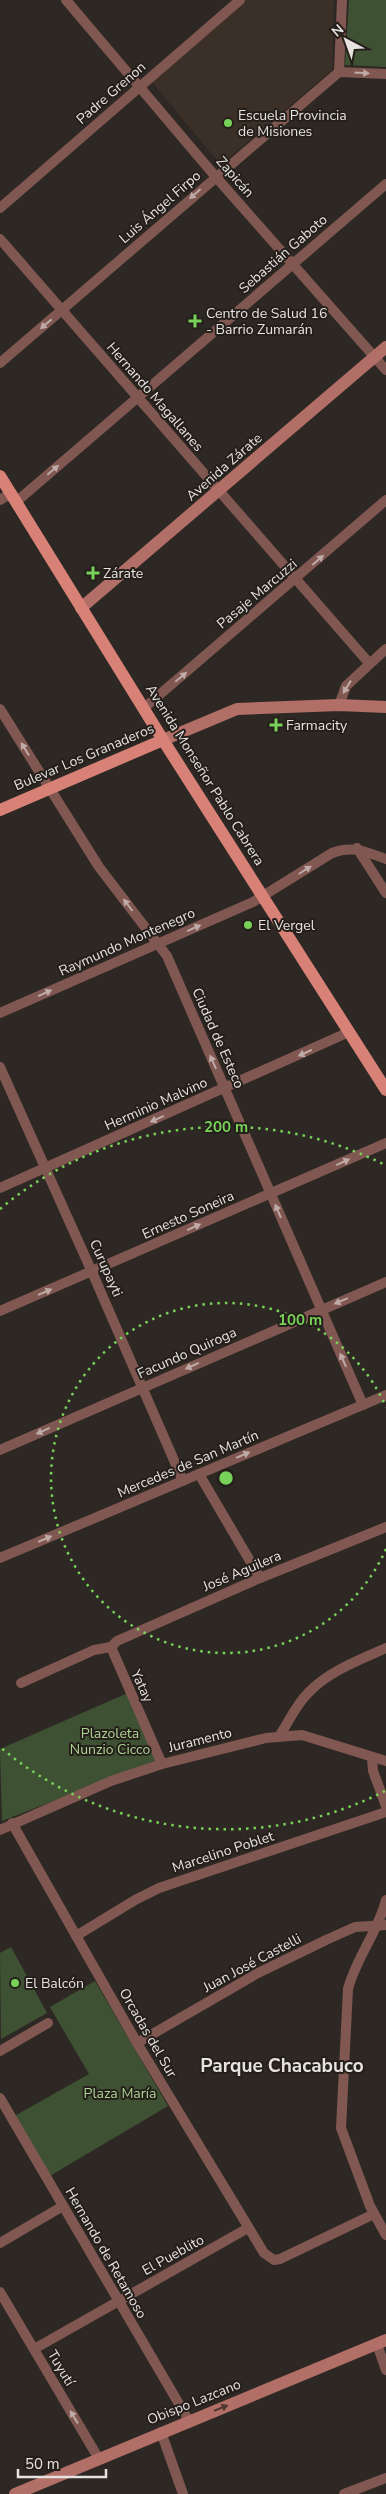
<svg xmlns="http://www.w3.org/2000/svg" width="386" height="2494" font-family="'Nunito Sans',sans-serif">
<rect width="100%" height="100%" fill="#2e2824"/>
<path fill="#3b3028" d="M 246,0 L 334,0 L 332,70 L 221,165 L 152,82 Z"/>
<g fill="#3f5133">
<path d="M 349,0 L 386,0 L 386,67 L 345,65 Z"/>
<path d="M 130,1692 L 158,1760 L 2,1821 L 0,1749 Z"/>
<path d="M 11,1947 L 47,2013 L 1,2039 L 0,1953 Z"/>
<path d="M 95,1981 L 168,2106 L 48,2177 L 11,2118 L 89,2074 L 50,2007 Z"/>
</g>
<g fill="none" stroke-linecap="round" stroke-linejoin="round">
<g stroke="#815751" stroke-width="10">
<path d="M 66,0 L 215,176 L 386,370"/>
<path d="M 339,72 L 342,0"/>
<path d="M 0,208 L 240,0"/>
<path d="M 0,239 L 369,663"/>
<path d="M 0,363 L 339,72 L 386,74"/>
<path d="M 0,500 L 11,493"/>
<path d="M 16,502 L 386,184"/>
<path d="M 339,705 L 346,686 L 386,649"/>
<path d="M 144,708 L 386,500"/>
<path d="M 0,709 L 99,867 L 167,956 L 363,1405"/>
<path d="M 357,848 L 386,893"/>
<path d="M 0,1013 L 253,902 L 332,853 C 352,845 366,852 386,859"/>
<path d="M 0,1067 L 92,1272 L 183,1481"/>
<path d="M 0,1188 L 349,1032"/>
<path d="M 0,1311 L 386,1143"/>
<path d="M 0,1450 L 386,1282"/>
<path d="M 199,1474 L 260,1578"/>
<path d="M 0,1558 L 386,1395"/>
<path d="M 111,1647 L 117,1641 L 260,1578 L 386,1527"/>
<path d="M 111,1647 L 162,1764"/>
<path d="M 21,1683 L 94,1650 L 111,1647"/>
<path d="M 280,1735 C 289,1721 296,1705 308,1693 C 329,1671 359,1660 386,1648"/>
<path d="M 372,1757 L 373,1771 L 386,1806"/>
<path d="M 12,1823 L 137,2043 L 264,2253 L 274,2260 L 280,2259 L 374,2214"/>
<path d="M 0,1830 L 111,1781 L 162,1764 L 266,1738 L 302,1735 L 386,1761"/>
<path d="M 386,1900 C 378,1932 356,1958 348,1989 L 341,2128 L 370,2206 L 386,2235"/>
<path d="M 76,1936 L 135,1900 L 159,1888 L 386,1812"/>
<path d="M 137,2043 L 258,1973 L 326,1940 L 355,1927 L 386,1925"/>
<path d="M 0,2051 L 48,2023"/>
<path d="M 0,2098 L 189,2421"/>
<path d="M 0,2243 L 63,2206"/>
<path d="M 0,2292 L 99,2459"/>
<path d="M 377,2344 L 386,2370"/>
<path d="M 34,2349 L 248,2228"/>
<path d="M 161,2432 L 183,2494"/>
<path d="M 344,2494 L 386,2478"/>
</g>
<g stroke="#b26f67" stroke-width="12">
<path d="M 81,608 L 386,347"/>
<path d="M 163,740 L 237,709 L 339,705 L 386,707"/>
<path d="M 15,2494 L 386,2340"/>
</g>
<g stroke="#d78177" stroke-width="12">
<path d="M 0,476 L 163,740 L 386,1090"/>
<path d="M 0,810 L 163,740"/>
</g>
</g>
<defs><path id="oneway-solid" d="M-6-.8H1V-3.2L6.5 0L1 3.2V.8H-6Z" transform="scale(1.25)"/></defs>
<g fill="#beaaa6">
<use href="#oneway-solid" transform="translate(362 73) rotate(3)"/>
<use href="#oneway-solid" transform="translate(195 194) rotate(139)"/>
<use href="#oneway-solid" transform="translate(46 324) rotate(140)"/>
<use href="#oneway-solid" transform="translate(53 470) rotate(-40)"/>
<use href="#oneway-solid" transform="translate(318 560) rotate(-41)"/>
<use href="#oneway-solid" transform="translate(181 677) rotate(-40)"/>
<use href="#oneway-solid" transform="translate(347 687) rotate(122)"/>
<use href="#oneway-solid" transform="translate(25 749) rotate(-122)"/>
<use href="#oneway-solid" transform="translate(305 870) rotate(-32)"/>
<use href="#oneway-solid" transform="translate(128 905) rotate(-127)"/>
<use href="#oneway-solid" transform="translate(194 928) rotate(-24)"/>
<use href="#oneway-solid" transform="translate(45 993) rotate(-24)"/>
<use href="#oneway-solid" transform="translate(305 1053) rotate(156)"/>
<use href="#oneway-solid" transform="translate(213 1062) rotate(-114)"/>
<use href="#oneway-solid" transform="translate(157 1119) rotate(156)"/>
<use href="#oneway-solid" transform="translate(343 1162) rotate(-24)"/>
<use href="#oneway-solid" transform="translate(278 1211) rotate(-113)"/>
<use href="#oneway-solid" transform="translate(194 1227) rotate(-24)"/>
<use href="#oneway-solid" transform="translate(45 1292) rotate(-23)"/>
<use href="#oneway-solid" transform="translate(341 1301) rotate(157)"/>
<use href="#oneway-solid" transform="translate(343 1360) rotate(-114)"/>
<use href="#oneway-solid" transform="translate(192 1366) rotate(156)"/>
<use href="#oneway-solid" transform="translate(43 1431) rotate(156)"/>
<use href="#oneway-solid" transform="translate(243 1455) rotate(-23)"/>
<use href="#oneway-solid" transform="translate(45 1539) rotate(-23)"/>
<use href="#oneway-solid" transform="translate(74 2417) rotate(-121)"/>
</g>
<use fill="#4f3731" href="#oneway-solid" transform="translate(221 2408) rotate(-22)"/>
<g fill="none" stroke="#78d158" stroke-width="2.5" stroke-dasharray="2.5 5">
<path d="M386 1549A175 175 0 1 1 386 1407"/>
<path d="M385 1791A351 351 0 0 1 0 1747M0 1209A351 351 0 0 1 385 1165"/>
</g>
<g fill="#78d158" stroke="#241f1a" stroke-width="2">
<circle cx="228" cy="123" r="5"/>
<path d="M192.5 313.5h5v5h5v5h-5v5h-5v-5h-5v-5h5z"/>
<path d="M90.5 565.5h5v5h5v5h-5v5h-5v-5h-5v-5h5z"/>
<path d="M273.5 717.5h5v5h5v5h-5v5h-5v-5h-5v-5h5z"/>
<circle cx="248" cy="925" r="5"/>
<circle cx="15" cy="1983" r="5"/>
</g>
<g text-anchor="middle" dominant-baseline="central" stroke-width="4" stroke-linejoin="round" paint-order="stroke">
<g font-size="14" fill="#e6e2df" stroke="#241f1a">
<text transform="translate(111 93) rotate(-41)">Padre Grenon</text>
<text transform="translate(235 177) rotate(49)">Zapicán</text>
<text transform="translate(160 207) rotate(-41)">Luis Ángel Firpo</text>
<text transform="translate(283 254) rotate(-41)">Sebastián Gaboto</text>
<text transform="translate(155 397) rotate(49)">Hernando Magallanes</text>
<text transform="translate(224 467) rotate(-41)">Avenida Zárate</text>
<text transform="translate(257 594) rotate(-40)">Pasaje Marcuzzi</text>
<text transform="translate(84 757) rotate(-23)">Bulevar Los Granaderos</text>
<text transform="translate(205 775) rotate(58)">Avenida Monseñor Pablo Cabrera</text>
<text transform="translate(127 942) rotate(-24)">Raymundo Montenegro</text>
<text transform="translate(218 1038) rotate(66)">Ciudad de Esteco</text>
<text transform="translate(156 1104) rotate(-24)">Herminio Malvino</text>
<text transform="translate(188 1215) rotate(-24)">Ernesto Soneira</text>
<text transform="translate(106 1268) rotate(66)">Curupayti</text>
<text transform="translate(187 1353) rotate(-24)">Facundo Quiroga</text>
<text transform="translate(188 1464) rotate(-23)">Mercedes de San Martín</text>
<text transform="translate(242 1571) rotate(-23)">José Aguilera</text>
<text transform="translate(142 1686) rotate(65)">Yatay</text>
<text transform="translate(200 1740) rotate(-14)">Juramento</text>
<text transform="translate(223 1852) rotate(-18)">Marcelino Poblet</text>
<text transform="translate(252 1963) rotate(-28)">Juan José Castelli</text>
<text transform="translate(148 2033) rotate(60)">Orcadas del Sur</text>
<text transform="translate(106 2253) rotate(60)">Hernando de Retamoso</text>
<text transform="translate(173 2255) rotate(-29)">El Pueblito</text>
<text transform="translate(61 2368) rotate(59)">Tuyutí</text>
<text transform="translate(194 2402) rotate(-22)">Obispo Lazcano</text>
</g>
<g font-size="14" fill="#e6e2df" stroke="#241f1a" text-anchor="start">
<text x="238" y="115">Escuela Provincia<tspan x="238" dy="16">de Misiones</tspan></text>
<text x="206" y="313">Centro de Salud 16<tspan x="206" dy="16">- Barrio Zumarán</tspan></text>
<text x="103" y="573">Zárate</text>
<text x="286" y="725">Farmacity</text>
<text x="258" y="925">El Vergel</text>
<text x="25" y="1983">El Balcón</text>
</g>
<g font-size="14" fill="#acd392" stroke="#241f1a">
<text x="110" y="1733">Plazoleta<tspan x="110" dy="16">Nunzio Cicco</tspan></text>
<text x="120" y="2093">Plaza María</text>
</g>
<g font-size="19" font-weight="bold" fill="#e6e2df" stroke="#241f1a">
<text x="282" y="2066">Parque Chacabuco</text>
</g>
</g>
<circle cx="226" cy="1478" r="8" fill="#78d158" stroke="#241f1a" stroke-width="2.5"/>
<g font-size="15" text-anchor="middle" font-weight="bold" fill="#78d158" stroke="#241f1a" stroke-width="4" stroke-linejoin="round" paint-order="stroke">
<text x="226" y="1132">200 m</text>
<text x="300" y="1325">100 m</text>
</g>
<g transform="translate(346 40) rotate(319)" stroke="#241f1a" stroke-width="4" paint-order="stroke">
<path d="M0-4L9 19L0 12L-9 19Z" fill="#e6e2df"/>
<text y="-8" font-size="14" font-weight="bold" text-anchor="middle" fill="#e6e2df">N</text>
</g>
<path d="M18 2469v8h88v-8" fill="none" stroke="#e6e2df" stroke-width="2.5"/>
<text x="25" y="2469" font-size="15" fill="#e6e2df" stroke="#241f1a" stroke-width="4" paint-order="stroke">50 m</text>
</svg>
